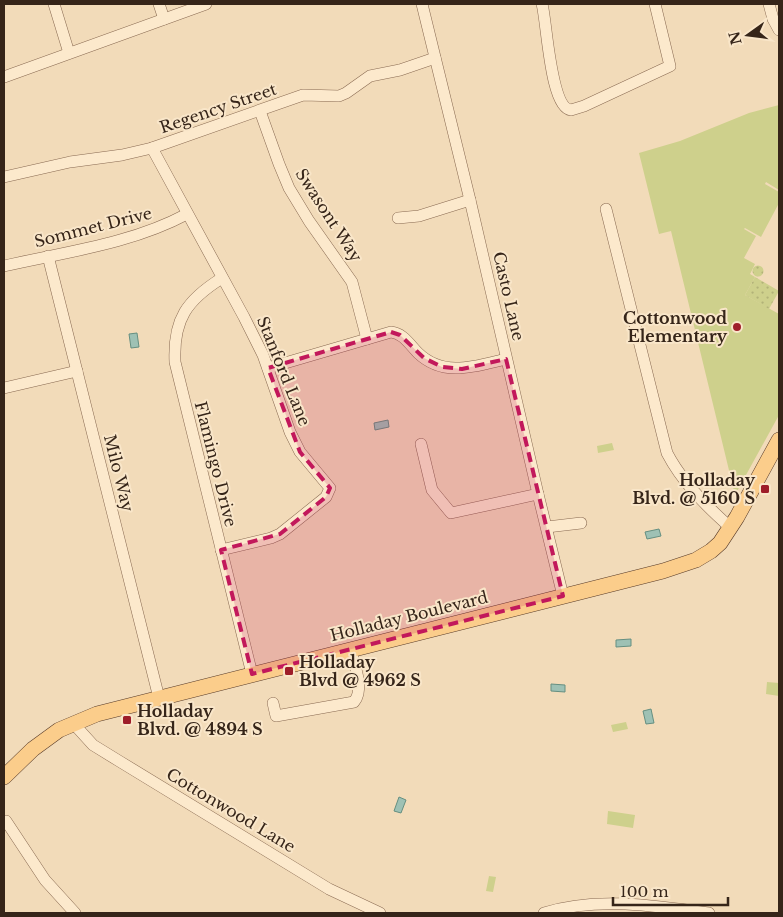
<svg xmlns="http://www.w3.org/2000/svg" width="783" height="917" font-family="'Libre Baskerville',serif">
<defs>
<pattern id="park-dots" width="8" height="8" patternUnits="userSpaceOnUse" patternTransform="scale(1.25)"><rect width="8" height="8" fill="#ced08c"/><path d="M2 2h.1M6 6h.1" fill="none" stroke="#b2b278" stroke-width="1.8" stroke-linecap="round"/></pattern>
</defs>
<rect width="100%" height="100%" fill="#f2dbb9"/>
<g fill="#ced08c">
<path d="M 779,105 L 779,190 L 766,182 L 765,184 L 779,192 L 779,203 L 761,237 L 745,228 L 744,229 L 756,236 L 744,258 L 755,264 L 750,274 L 755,277 L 745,295 L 779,314 L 779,415 L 735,495 L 671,231 L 659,234 L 639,153 L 680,141 L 749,113 Z"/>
<path d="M 612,443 L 614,450 L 598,453 L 597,446 Z"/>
<path d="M 767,682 L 779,683 L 779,696 L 766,694 Z"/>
<path d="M 626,722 L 628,729 L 613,732 L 611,725 Z"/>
<path d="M 608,811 L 635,815 L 633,828 L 607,824 Z"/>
<path d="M 489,876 L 496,877 L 493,892 L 486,891 Z"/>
</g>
<g fill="url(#park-dots)">
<circle cx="758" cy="271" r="5.5"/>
<path d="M 755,277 L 779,291 L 769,309 L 745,295 Z"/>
</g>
<g fill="#9ec1b4" stroke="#658f81">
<path d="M 137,333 L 139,347 L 131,348 L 129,334 Z"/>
<path d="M 388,420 L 389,427 L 375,430 L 374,423 Z"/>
<path d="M 659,529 L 661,536 L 647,539 L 645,532 Z"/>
<path d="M 631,639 L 631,646 L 616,647 L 616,640 Z"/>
<path d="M 551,684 L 565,685 L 565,692 L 551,691 Z"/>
<path d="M 651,709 L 654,723 L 646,724 L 643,711 Z"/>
<path d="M 399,797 L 406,800 L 401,813 L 394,811 Z"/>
</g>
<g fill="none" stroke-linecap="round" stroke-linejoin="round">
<defs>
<g id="minor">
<path d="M 54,4 L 69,53"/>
<path d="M 159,4 L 164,19"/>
<path d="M 422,4 L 470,200 L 538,494 L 563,596"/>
<path d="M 542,4 C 547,22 550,108 571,110 L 584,106 L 670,66 L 655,4"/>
<path d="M 769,4 L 773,19 L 779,30"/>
<path d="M 4,77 L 206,4"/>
<path d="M 260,111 L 279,164 L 289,188 L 309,221 L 352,282 L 367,339"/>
<path d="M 152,148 L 244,317 L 263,355 L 290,432 L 300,452 L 330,488 L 326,497 L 280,534 L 271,538 L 221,550"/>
<path d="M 4,177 L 70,162 L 122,155 L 152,148 L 303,95 L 339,96 L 346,93 L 370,76 L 400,70 L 435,58"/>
<path d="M 606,209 L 667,453 C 682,482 706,506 731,528"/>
<path d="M 398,218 L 419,216 L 470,200"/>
<path d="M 48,256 L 159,698"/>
<path d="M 4,266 C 65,252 131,244 187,214"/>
<path d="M 222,278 C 187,300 173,319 175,362 L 252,674"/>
<path d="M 268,368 L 391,332 C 403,333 410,345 418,353 C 444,378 476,366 506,359"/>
<path d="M 4,388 L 77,371"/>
<path d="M 421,444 L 432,490 L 451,513 L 538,494"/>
<path d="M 547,527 L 581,523"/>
<path d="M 273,703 L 276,716 L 354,702 C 365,689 354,664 350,649"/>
<path d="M 73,723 L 93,745 L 119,761 L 329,889 L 380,913"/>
<path d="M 6,821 L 45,880 L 75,913"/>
<path d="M 544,913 C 597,896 655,906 709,913"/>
</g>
<path id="major" d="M 4,777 L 33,749 L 59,730 L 97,714 L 663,571 L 696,560 L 711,551 L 720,543 L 737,517 L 779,440"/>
</defs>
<use href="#minor" stroke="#896a52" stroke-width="12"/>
<use href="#major" stroke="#563928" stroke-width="16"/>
<use href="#minor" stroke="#fce9cc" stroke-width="11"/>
<use href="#major" stroke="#fbcd8b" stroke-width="15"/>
</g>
<path fill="#c2185b" fill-opacity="0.2" stroke="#c2185b" stroke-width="4" stroke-dasharray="10 6" stroke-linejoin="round" d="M 391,332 L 400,335 L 424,358 L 442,367 L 462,369 L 506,359 L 563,596 L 252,674 L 221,550 L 280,534 L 326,497 L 330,488 L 300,452 L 268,368 Z"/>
<g fill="#9e1d29" stroke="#f9e6c9" stroke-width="2">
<circle cx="737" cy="327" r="5"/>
<rect x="760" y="484" width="10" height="10" rx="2.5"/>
<rect x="284" y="666" width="10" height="10" rx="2.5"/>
<rect x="122" y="715" width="10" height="10" rx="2.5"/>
</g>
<g text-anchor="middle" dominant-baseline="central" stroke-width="4" stroke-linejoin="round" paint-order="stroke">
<g font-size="16" fill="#362519" stroke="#f9e6c9">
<text transform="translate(218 108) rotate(-19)">Regency Street</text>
<text transform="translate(329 215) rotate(57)">Swasont Way</text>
<text transform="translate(93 227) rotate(-14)">Sommet Drive</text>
<text transform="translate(509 296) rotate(77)">Casto Lane</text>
<text transform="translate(284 371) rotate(68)">Stanford Lane</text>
<text transform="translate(216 464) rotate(76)">Flamingo Drive</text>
<text transform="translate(119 473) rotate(76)">Milo Way</text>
<text transform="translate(409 616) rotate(-14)">Holladay Boulevard</text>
<text transform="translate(231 810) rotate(31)">Cottonwood Lane</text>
</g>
<g font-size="16" font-weight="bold" fill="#362519" stroke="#f9e6c9" text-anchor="end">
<text x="727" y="318">Cottonwood<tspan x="727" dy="18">Elementary</tspan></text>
<text x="755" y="480">Holladay<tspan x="755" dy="18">Blvd. @ 5160 S</tspan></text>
<text x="299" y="662" text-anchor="start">Holladay<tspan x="299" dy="18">Blvd @ 4962 S</tspan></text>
<text x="137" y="711" text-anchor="start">Holladay<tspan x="137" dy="18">Blvd. @ 4894 S</tspan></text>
</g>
</g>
<rect width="783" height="917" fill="none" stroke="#362519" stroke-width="10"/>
<g transform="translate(748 35) rotate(256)" stroke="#f9e6c9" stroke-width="4" paint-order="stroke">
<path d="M0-4L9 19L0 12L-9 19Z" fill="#362519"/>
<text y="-8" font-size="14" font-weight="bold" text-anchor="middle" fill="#362519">N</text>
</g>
<path d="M613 897v8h115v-8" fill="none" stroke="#362519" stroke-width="2.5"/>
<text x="620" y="897" font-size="15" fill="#362519" stroke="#f9e6c9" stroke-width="4" paint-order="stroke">100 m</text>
</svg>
